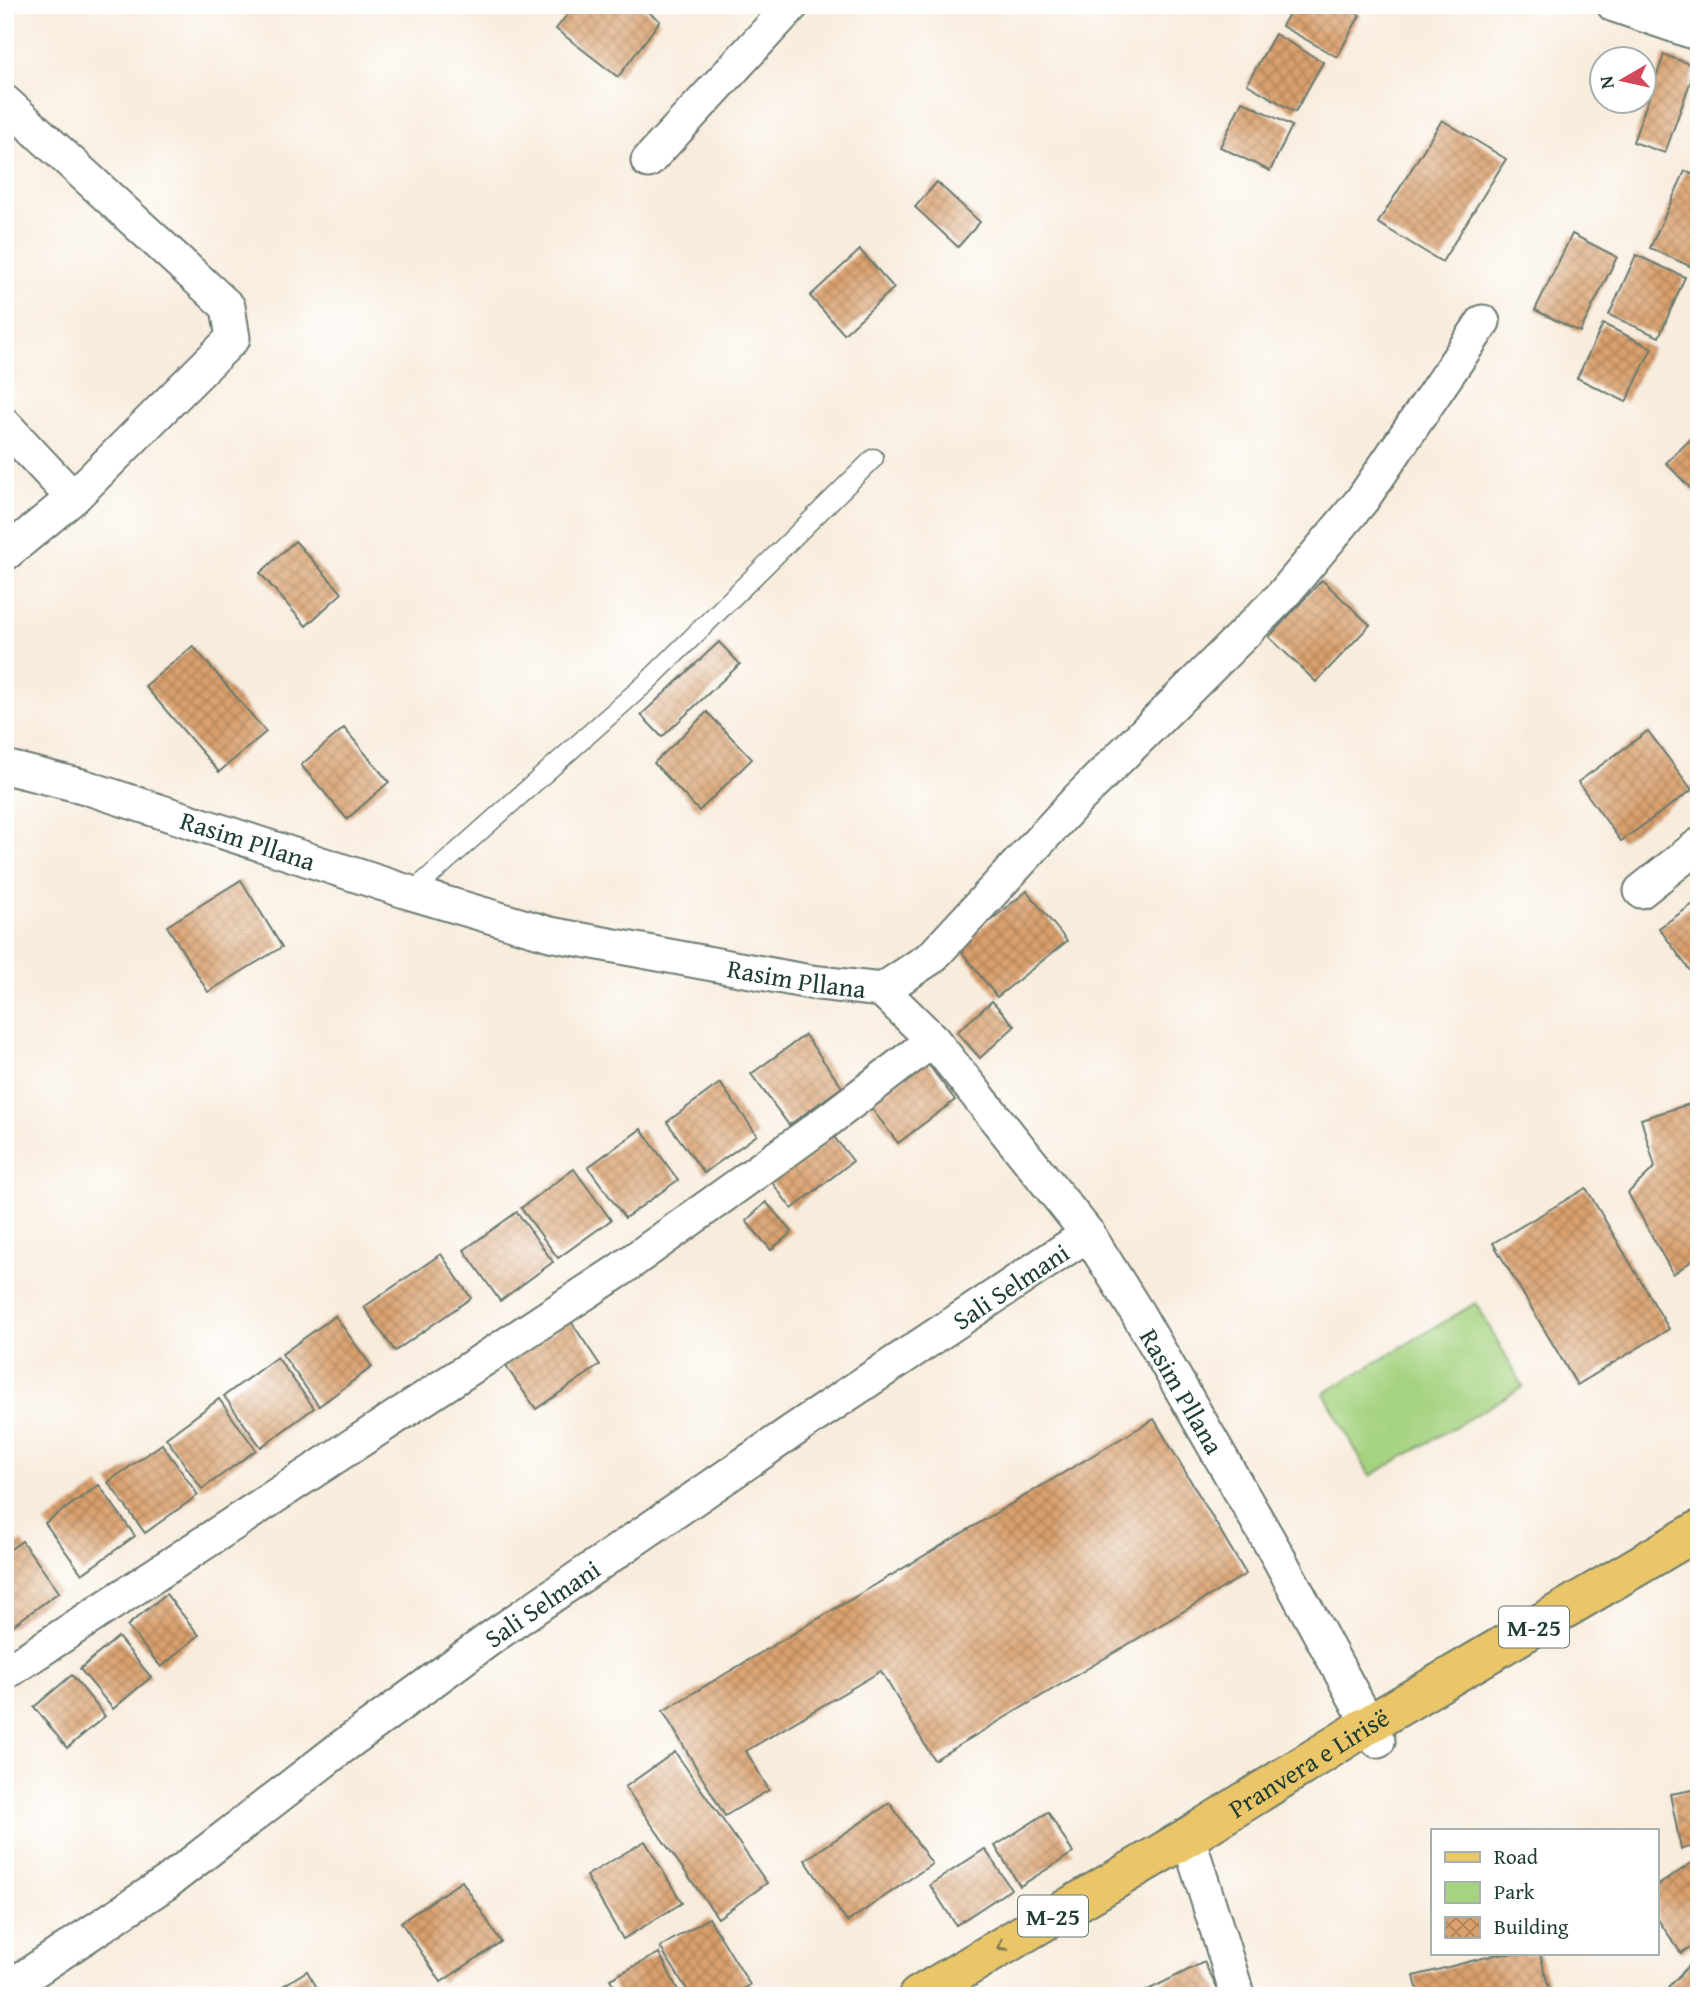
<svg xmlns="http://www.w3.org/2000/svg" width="1704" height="2001" font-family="'Gentium Book Plus',serif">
<defs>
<pattern id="building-cross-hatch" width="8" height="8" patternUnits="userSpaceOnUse" patternTransform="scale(1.75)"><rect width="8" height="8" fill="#daa06d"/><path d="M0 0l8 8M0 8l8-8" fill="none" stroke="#b0845a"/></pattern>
</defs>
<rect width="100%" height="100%" fill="#fff"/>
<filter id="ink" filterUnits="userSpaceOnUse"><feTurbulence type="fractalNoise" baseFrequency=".0143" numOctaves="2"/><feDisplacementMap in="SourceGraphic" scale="14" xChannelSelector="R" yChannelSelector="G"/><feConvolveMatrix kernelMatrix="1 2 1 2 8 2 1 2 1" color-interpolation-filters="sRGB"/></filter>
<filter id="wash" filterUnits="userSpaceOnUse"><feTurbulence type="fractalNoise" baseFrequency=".00686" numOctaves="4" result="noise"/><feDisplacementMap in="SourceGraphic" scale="28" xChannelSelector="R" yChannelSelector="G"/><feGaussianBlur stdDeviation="1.57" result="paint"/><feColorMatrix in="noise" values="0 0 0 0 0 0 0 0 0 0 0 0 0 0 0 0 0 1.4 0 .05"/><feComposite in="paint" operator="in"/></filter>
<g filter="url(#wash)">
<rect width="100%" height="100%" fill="#f8ecdc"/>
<path fill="#a6d380" stroke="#62885a" stroke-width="2" d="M 1476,1303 L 1523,1387 L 1370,1476 L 1324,1393 Z"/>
<g id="blocks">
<g fill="url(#building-cross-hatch)">
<path d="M 575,5 L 639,5 L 660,21 L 618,77 L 556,29 Z"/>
<path d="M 1294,5 L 1343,5 L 1360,15 L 1337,57 L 1282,26 Z"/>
<path d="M 1275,34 L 1323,62 L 1295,112 L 1247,84 Z"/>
<path d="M 1664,55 L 1696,66 L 1665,153 L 1633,142 Z"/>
<path d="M 1242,101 L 1292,126 L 1270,171 L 1220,147 Z"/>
<path d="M 1442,120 L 1506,159 L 1442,262 L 1378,223 Z"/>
<path d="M 1685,171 L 1699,177 L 1699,264 L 1696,269 L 1650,248 Z"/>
<path d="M 937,182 L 980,222 L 958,247 L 915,207 Z"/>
<path d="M 1572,234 L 1617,257 L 1580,332 L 1535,310 Z"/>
<path d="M 860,250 L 894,288 L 844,334 L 810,296 Z"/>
<path d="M 1636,255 L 1685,277 L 1659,337 L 1609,315 Z"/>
<path d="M 1603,324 L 1652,348 L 1626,402 L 1577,378 Z"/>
<path d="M 1699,431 L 1699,497 L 1666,463 Z"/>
<path d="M 295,541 L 342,593 L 306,626 L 260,573 Z"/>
<path d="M 1322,580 L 1370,625 L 1316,682 L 1269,637 Z"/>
<path d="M 719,642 L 740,664 L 662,737 L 641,715 Z"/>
<path d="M 193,646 L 266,732 L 219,772 L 145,686 Z"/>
<path d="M 707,712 L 752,759 L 699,811 L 654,763 Z"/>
<path d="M 344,728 L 389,782 L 347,819 L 301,765 Z"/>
<path d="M 1648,731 L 1692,790 L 1621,841 L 1578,782 Z"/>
<path d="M 241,880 L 282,947 L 208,992 L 167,926 Z"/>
<path d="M 1027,891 L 1067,941 L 997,997 L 958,947 Z"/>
<path d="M 1699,900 L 1699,983 L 1659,928 Z"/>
<path d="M 992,1001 L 1015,1026 L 980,1058 L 957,1032 Z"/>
<path d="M 805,1035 L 842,1087 L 789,1125 L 751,1074 Z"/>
<path d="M 925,1060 L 955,1100 L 898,1143 L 868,1104 Z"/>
<path d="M 720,1083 L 757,1135 L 704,1173 L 667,1122 Z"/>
<path d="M 1699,1101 L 1699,1264 L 1696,1258 L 1673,1274 L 1628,1193 L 1655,1167 L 1641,1119 Z"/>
<path d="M 641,1129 L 678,1180 L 625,1218 L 588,1167 Z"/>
<path d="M 831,1133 L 853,1161 L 792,1209 L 771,1181 Z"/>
<path d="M 574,1169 L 611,1220 L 558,1258 L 521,1208 Z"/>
<path d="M 1586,1188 L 1669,1329 L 1577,1385 L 1493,1243 Z"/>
<path d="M 766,1202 L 792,1232 L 771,1250 L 746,1221 Z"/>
<path d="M 517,1212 L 553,1262 L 500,1301 L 464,1250 Z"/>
<path d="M 441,1254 L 471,1298 L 395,1351 L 364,1307 Z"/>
<path d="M 335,1316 L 372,1367 L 319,1406 L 282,1354 Z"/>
<path d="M 570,1320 L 600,1365 L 536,1409 L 505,1365 Z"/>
<path d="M 277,1357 L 314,1408 L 261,1447 L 224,1396 Z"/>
<path d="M 219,1399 L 256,1450 L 202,1489 L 166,1438 Z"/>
<path d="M 1154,1419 L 1246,1574 L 934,1760 L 881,1671 L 746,1751 L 769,1790 L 725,1816 L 663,1711 Z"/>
<path d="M 162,1444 L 198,1495 L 145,1533 L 108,1482 Z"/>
<path d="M 99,1485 L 135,1536 L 82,1574 L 45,1523 Z"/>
<path d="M 22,1541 L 59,1592 L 5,1631 L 5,1553 Z"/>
<path d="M 166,1594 L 199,1635 L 161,1667 L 127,1626 Z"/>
<path d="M 118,1637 L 151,1677 L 113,1709 L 80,1669 Z"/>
<path d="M 72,1675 L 105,1716 L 67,1748 L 34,1707 Z"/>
<path d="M 675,1752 L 767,1883 L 718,1918 L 625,1787 Z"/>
<path d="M 1699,1789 L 1699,1845 L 1681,1849 L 1670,1794 Z"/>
<path d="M 890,1803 L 932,1864 L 847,1922 L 805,1860 Z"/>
<path d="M 1048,1812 L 1073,1853 L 1020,1886 L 995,1846 Z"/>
<path d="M 645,1841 L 682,1903 L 623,1939 L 586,1876 Z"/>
<path d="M 985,1849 L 1011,1889 L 956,1925 L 930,1885 Z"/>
<path d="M 1699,1858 L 1699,1941 L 1681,1953 L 1657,1918 L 1657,1886 Z"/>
<path d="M 462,1881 L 501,1942 L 441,1982 L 401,1922 Z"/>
<path d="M 709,1918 L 750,1985 L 732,1996 L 691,1996 L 660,1947 Z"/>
<path d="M 659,1953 L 681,1996 L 619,1996 L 610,1979 Z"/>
<path d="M 1498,1954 L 1540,1954 L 1551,1996 L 1419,1996 L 1414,1976 Z"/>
<path d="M 1699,1955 L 1699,1996 L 1677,1996 L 1668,1987 Z"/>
<path d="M 1204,1962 L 1221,1996 L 1136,1996 Z"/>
<path d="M 307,1971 L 322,1996 L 267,1996 Z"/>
</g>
</g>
</g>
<g filter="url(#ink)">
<use href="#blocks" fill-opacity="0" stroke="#6b7a6f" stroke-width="2"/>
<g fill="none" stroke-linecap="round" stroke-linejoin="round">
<defs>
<g id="lane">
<path d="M 1696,5 L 1699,24"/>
<path d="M 411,893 L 646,683 L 874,458"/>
</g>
<g id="street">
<path d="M 1614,5 L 1699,34"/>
<path d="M 5,102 L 228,307 L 233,338 L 73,498 L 5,554"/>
<path d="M 648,161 L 792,5"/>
<path d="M 5,425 L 73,498"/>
<path id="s1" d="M 5,767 L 82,786 L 411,893 L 550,934 L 810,982 L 882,990 L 933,1040 L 1088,1234 L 1138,1314 L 1276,1553 L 1378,1741"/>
<path d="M 1641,891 L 1699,845"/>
<path d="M 882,990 L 932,957 L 1078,799 L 1281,597 L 1362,500 L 1483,322"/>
<path d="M 7,1672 L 620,1270 L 819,1127 L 933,1040"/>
<path d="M 1188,1837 L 1238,1996"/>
<path id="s2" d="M 5,1990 L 166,1883 L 342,1747 L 495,1635 L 797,1428 L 1088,1234"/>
</g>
<g id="primary">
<path id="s3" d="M 918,1996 L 1188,1837 L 1368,1725 L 1699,1530"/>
</g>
</defs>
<use href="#lane" stroke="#6b7a6f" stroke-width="21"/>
<use href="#street" stroke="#6b7a6f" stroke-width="37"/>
<use href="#primary" stroke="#6b7a6f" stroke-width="42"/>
<use href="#lane" stroke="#fff" stroke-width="18"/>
<use href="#street" stroke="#fff" stroke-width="33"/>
<use href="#primary" stroke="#eac669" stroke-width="38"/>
</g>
<defs><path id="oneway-chevron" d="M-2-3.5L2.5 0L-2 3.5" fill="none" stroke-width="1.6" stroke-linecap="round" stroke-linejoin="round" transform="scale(1.75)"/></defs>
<use stroke="#7a7b4c" href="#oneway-chevron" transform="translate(1002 1946) rotate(149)"/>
</g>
<g text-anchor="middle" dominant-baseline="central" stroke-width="6" stroke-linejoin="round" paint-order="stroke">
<g fill="#fff" stroke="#627771" stroke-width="2">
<rect x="1499" y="1606.5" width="70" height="41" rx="5"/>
<rect x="1018" y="1895.5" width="70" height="41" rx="5"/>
</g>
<g font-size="24" font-weight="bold" fill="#1f3d34">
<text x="1534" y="1627">M-25</text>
<text x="1053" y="1916">M-25</text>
</g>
<g font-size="26" fill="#1f3d34" stroke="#fff">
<text stroke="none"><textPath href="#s1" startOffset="254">Rasim Pllana</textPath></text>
<text stroke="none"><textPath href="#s1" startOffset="821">Rasim Pllana</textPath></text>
<text stroke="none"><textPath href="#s2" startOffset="1228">Sali Selmani</textPath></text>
<text stroke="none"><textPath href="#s1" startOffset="1410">Rasim Pllana</textPath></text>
<text stroke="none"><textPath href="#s2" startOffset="662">Sali Selmani</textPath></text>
<text stroke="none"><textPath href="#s3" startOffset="455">Pranvera e Lirisë</textPath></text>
</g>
</g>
<rect width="1704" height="2001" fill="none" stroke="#fff" stroke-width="28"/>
<rect x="1431" y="1829" width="228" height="126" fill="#ffffff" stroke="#a5b1ae" stroke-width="2"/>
<rect x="1445" y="1852" width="35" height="10" fill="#eac669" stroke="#a5b1ae" stroke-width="2"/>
<text x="1494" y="1864" font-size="21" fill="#1f3d34">Road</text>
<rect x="1445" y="1882" width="35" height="21" fill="#a6d380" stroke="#a5b1ae" stroke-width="2"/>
<text x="1494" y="1899" font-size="21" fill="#1f3d34">Park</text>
<rect x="1445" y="1917" width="35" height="21" fill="url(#building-cross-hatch)" stroke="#a5b1ae" stroke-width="2"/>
<text x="1494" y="1934" font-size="21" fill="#1f3d34">Building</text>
<g transform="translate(1623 80) rotate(261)"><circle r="33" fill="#ffffff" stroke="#a5b1ae" stroke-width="2"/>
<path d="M0-5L12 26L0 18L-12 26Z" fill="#d1495b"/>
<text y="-10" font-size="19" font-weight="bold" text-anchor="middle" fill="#1f3d34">N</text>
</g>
</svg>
